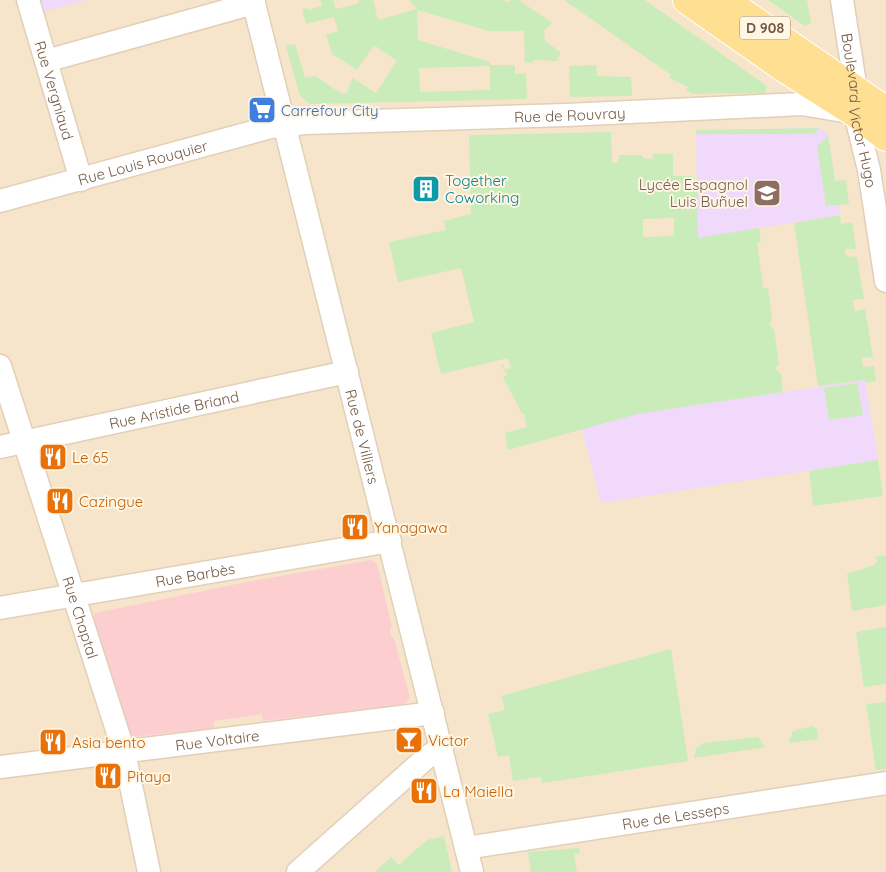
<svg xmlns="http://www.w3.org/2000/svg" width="886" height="872" font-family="Quicksand,sans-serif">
<rect width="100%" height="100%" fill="#fef3dc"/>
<rect fill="#f6e5ca" x="0" y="0" width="886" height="872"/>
<g fill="#f0d9fa">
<path d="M 36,0 L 87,0 L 40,13 Z"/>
<path d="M 819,128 L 828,135 L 840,215 L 698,238 L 696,130 Z"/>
<path d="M 865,380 L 878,460 L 601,503 L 582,429 L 637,414 Z"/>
</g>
<path fill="#fdced0" d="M 371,560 L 377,564 L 392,626 L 390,629 L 391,636 L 394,638 L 410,698 L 405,704 L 263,721 L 262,714 L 214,721 L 214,728 L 134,737 L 130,733 L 93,617 L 95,613 L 242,583 Z"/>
<g fill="#caecba" fill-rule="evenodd">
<path d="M 321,0 L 333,0 L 336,9 L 359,3 L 359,0 L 373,0 L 378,20 L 417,9 L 409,0 L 504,0 L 508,3 L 510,0 L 519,0 L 552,23 L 544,31 L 545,41 L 560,52 L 560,56 L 557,57 L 558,61 L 534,60 L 534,62 L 525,63 L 524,31 L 489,31 L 417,10 L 418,40 L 490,62 L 490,65 L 515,65 L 515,74 L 526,73 L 527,99 L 310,104 L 300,96 L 286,46 L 295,44 L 305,78 L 315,76 L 342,94 L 347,93 L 352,78 L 376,93 L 397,61 L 374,45 L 357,70 L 332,54 L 326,35 L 338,31 L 334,17 L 306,24 L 302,9 L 307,8 L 308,10 L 322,6 ZM 490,66 L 490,90 L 420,92 L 419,68 Z"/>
<path d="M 564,0 L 645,0 L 767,86 L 765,93 L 692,94 L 686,90 L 688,87 L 669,78 L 671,75 Z"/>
<path d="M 768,0 L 807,0 L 811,23 L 805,26 Z"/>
<path d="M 596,65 L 597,76 L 631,77 L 632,96 L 570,97 L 569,66 Z"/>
<path d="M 819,128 L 814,134 L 696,134 L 696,130 Z"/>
<path d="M 611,132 L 612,163 L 618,163 L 619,155 L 643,155 L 643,158 L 653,159 L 653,154 L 673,154 L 673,176 L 693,176 L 693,180 L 697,180 L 698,238 L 759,228 L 761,242 L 757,243 L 763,288 L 768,288 L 772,319 L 769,325 L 774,329 L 779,364 L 775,369 L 781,374 L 783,392 L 637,414 L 508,450 L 505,433 L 527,427 L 524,413 L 522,414 L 503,377 L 507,375 L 501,365 L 503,364 L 505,370 L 511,368 L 508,358 L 441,374 L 431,333 L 474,322 L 461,268 L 398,282 L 389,242 L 446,230 L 444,221 L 471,214 L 469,135 ZM 674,218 L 674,236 L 643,237 L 643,219 Z"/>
<path d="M 828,135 L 835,181 L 846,180 L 849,204 L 826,206 L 817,147 Z"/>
<path d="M 840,215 L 841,224 L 852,222 L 856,249 L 845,249 L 846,256 L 857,257 L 864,299 L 853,300 L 855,311 L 865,309 L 873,357 L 862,358 L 863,367 L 874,366 L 876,381 L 866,383 L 865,380 L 818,386 L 794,223 Z"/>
<path d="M 857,383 L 863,415 L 829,420 L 824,388 Z"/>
<path d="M 878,460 L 883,496 L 813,506 L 809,471 Z"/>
<path d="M 886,555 L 886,605 L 852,611 L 847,574 L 874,565 L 877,562 L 876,557 Z"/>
<path d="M 886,627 L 886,684 L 864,687 L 856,632 Z"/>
<path d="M 671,649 L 688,761 L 542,783 L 541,777 L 513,781 L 509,755 L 498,757 L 488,714 L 505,710 L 501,696 Z"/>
<path d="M 886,702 L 886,769 L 876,770 L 866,704 Z"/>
<path d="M 812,726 L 817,729 L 818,739 L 789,743 L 793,731 Z"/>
<path d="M 758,737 L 765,747 L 694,758 L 696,748 L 703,743 Z"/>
<path d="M 444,836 L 452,872 L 375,872 L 391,857 L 399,865 L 427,840 Z"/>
<path d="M 579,848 L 580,853 L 574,854 L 577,872 L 531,872 L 528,852 Z"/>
</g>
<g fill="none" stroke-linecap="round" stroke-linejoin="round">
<defs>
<g id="minor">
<path id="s1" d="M 28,0 L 81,180"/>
<path id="s2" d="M 253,0 L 472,872"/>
<path id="s3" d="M 842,0 L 856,90 L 855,113 L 869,170 L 886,281"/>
<path d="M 46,61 L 254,3"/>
<path id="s4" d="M 0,201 L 271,127 L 305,123 L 566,115 L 802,104 L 849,112"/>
<path id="s5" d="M 0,366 L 124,752 L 149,872"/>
<path id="s6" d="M 0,447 L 347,372"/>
<path id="s7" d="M 0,608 L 390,541"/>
<path id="s8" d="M 0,767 L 433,713"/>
<path id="s9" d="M 466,848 L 886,783"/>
<path d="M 298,872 L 426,758 L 442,747"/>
</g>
<g id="major">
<path d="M 687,0 L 784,68 L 855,113 L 886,137"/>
<path d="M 724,0 L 886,111"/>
</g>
</defs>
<use href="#minor" stroke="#e2cfb8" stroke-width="25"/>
<use href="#major" stroke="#fff" stroke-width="30"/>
<use href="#minor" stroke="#fff" stroke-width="22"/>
<use href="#major" stroke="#ffdf92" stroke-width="28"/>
</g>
<defs>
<symbol id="supermarket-square" viewBox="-11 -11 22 22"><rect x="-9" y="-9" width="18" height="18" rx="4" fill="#3f7fe0" stroke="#fff6e4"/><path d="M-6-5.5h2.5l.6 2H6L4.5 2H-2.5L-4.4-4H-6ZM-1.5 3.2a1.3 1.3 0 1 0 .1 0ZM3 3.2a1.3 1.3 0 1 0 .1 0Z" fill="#fff"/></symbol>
<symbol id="building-square" viewBox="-11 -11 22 22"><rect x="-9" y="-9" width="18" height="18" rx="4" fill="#0f9aa8" stroke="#fff6e4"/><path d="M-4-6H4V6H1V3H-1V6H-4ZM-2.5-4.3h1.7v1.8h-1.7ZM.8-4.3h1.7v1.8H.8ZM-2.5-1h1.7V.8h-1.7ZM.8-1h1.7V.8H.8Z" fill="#fff"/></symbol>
<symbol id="school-square" viewBox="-11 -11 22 22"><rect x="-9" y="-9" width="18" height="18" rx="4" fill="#8d6e63" stroke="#fff6e4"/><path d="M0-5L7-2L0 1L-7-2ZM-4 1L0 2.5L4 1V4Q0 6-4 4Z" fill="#fff"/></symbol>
<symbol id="restaurant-square" viewBox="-11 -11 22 22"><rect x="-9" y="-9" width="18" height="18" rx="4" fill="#e8710a" stroke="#fff6e4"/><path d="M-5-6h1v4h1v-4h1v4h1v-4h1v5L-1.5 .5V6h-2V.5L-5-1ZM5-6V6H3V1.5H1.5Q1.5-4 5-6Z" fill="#fff"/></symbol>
<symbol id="bar-square" viewBox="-11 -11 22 22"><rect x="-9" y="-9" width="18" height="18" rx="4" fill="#e8710a" stroke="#fff6e4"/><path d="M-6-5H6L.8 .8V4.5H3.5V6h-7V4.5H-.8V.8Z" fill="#fff"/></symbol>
</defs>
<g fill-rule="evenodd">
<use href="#supermarket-square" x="246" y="94" width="32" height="32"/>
<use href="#building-square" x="410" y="173" width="32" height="32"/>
<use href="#school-square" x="751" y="177" width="32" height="32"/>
<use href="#restaurant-square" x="37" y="441" width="32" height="32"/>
<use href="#restaurant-square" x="44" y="485" width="32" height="32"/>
<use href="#restaurant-square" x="339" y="511" width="32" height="32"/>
<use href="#bar-square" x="393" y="724" width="32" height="32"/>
<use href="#restaurant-square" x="37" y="726" width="32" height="32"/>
<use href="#restaurant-square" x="92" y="760" width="32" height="32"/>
<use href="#restaurant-square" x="408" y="775" width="32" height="32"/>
</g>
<g text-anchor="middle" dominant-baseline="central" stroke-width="4" stroke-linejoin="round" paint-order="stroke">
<rect fill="#fff6e4" stroke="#9e8874" stroke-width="1" x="740" y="16.5" width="50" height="23" rx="4"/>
<g font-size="14" font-weight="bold" fill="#745944">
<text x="765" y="28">D 908</text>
</g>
<g font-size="15" fill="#745944" stroke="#fff6e4">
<text stroke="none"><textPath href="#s1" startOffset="94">Rue Vergniaud</textPath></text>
<text stroke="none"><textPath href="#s3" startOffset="112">Boulevard Victor Hugo</textPath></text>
<text stroke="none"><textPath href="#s4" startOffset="580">Rue de Rouvray</textPath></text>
<text stroke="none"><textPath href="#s4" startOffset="148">Rue Louis Rouquier</textPath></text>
<text stroke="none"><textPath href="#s6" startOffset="178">Rue Aristide Briand</textPath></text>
<text stroke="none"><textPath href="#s2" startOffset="450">Rue de Villiers</textPath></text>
<text stroke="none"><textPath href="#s7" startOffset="198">Rue Barbès</textPath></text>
<text stroke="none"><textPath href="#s5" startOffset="264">Rue Chaptal</textPath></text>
<text stroke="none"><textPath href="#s8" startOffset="219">Rue Voltaire</textPath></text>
<text stroke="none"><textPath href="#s9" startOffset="212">Rue de Lesseps</textPath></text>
</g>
<g font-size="15" fill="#366cbe" stroke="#fff6e4" text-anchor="start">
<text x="281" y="110">Carrefour City</text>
</g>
<g font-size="15" fill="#0d838f" stroke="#fff6e4" text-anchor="start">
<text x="445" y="180">Together<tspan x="445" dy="17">Coworking</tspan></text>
</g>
<g font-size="15" fill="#785e54" stroke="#fff6e4" text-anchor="end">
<text x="748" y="184">Lycée Espagnol<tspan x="748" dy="17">Luis Buñuel</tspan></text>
</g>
<g font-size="15" fill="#c56008" stroke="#fff6e4" text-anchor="start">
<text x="72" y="457">Le 65</text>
<text x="79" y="501">Cazingue</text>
<text x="374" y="527">Yanagawa</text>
<text x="428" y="740">Victor</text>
<text x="72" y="742">Asia bento</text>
<text x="127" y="776">Pitaya</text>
<text x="443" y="791">La Maiella</text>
</g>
</g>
</svg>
